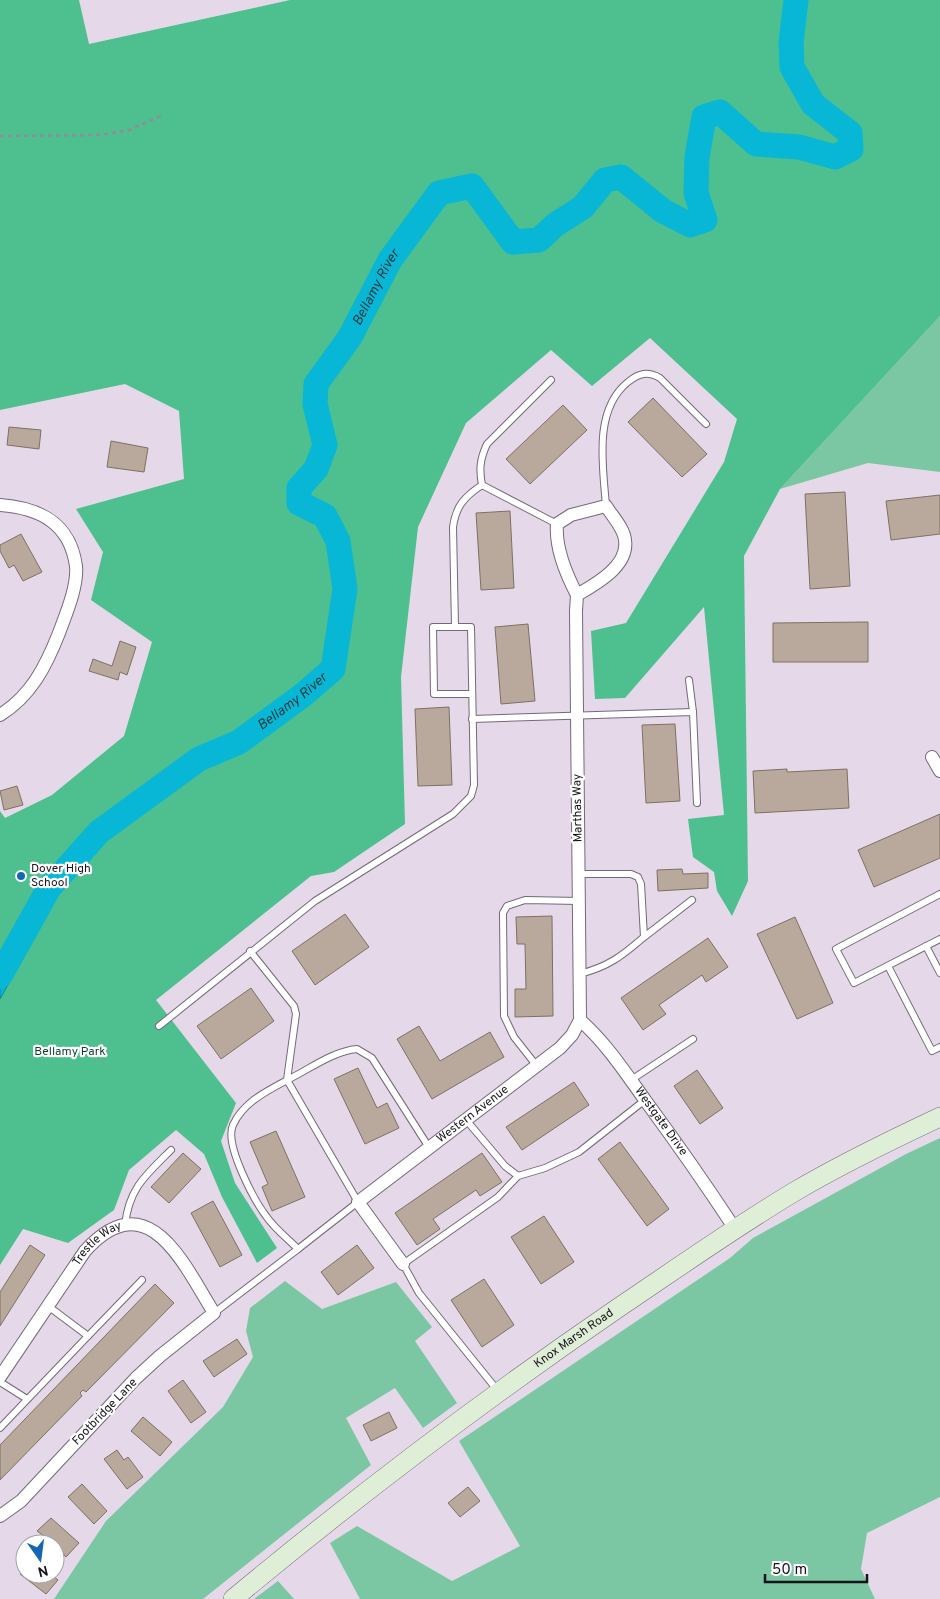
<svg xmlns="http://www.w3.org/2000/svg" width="940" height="1599" font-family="Overpass,sans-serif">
<rect width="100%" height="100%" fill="#e5d9e9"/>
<g fill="#7bc7a3">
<path d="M 940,316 L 940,472 L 868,463 L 780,489 Z"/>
<path d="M 940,1138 L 940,1497 L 867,1533 L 861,1569 L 875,1599 L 360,1599 L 330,1543 L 357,1526 L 452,1581 L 520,1546 L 459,1441 L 730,1258 L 753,1238 L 906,1154 Z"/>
<path d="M 285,1281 L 322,1309 L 396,1282 L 432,1327 L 415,1341 L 457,1403 L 423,1428 L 395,1388 L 346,1418 L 371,1465 L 203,1599 L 54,1599 L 106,1521 L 223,1407 L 253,1357 L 246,1331 L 250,1308 Z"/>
<path d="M 278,1581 L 294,1599 L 254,1599 Z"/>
</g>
<path fill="#4ebf8f" d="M 0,0 L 79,0 L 89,44 L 290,0 L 940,0 L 940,316 L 780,489 L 744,556 L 748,881 L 732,916 L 717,891 L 714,872 L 693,857 L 688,819 L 724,815 L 704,607 L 625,698 L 595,699 L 591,631 L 626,623 L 724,462 L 737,419 L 650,338 L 592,386 L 551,350 L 466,423 L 418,527 L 401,677 L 405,824 L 334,872 L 311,876 L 156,1000 L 236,1103 L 221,1141 L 235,1183 L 277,1248 L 257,1263 L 222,1197 L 204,1154 L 176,1130 L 129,1170 L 114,1210 L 68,1243 L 23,1229 L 0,1265 L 0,811 L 5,818 L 52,795 L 124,736 L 152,642 L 91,600 L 103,552 L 76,509 L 184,479 L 179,411 L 125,384 L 0,410 Z"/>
<path fill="#07b7d5" stroke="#0c869d" d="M 49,888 L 28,949 L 0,999 L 0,961 L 20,919 Z"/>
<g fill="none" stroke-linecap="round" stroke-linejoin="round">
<path stroke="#07b7d5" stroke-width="25" id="s1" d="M 0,976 L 49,888 L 99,832 L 199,759 L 239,742 L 303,695 L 333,669 L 345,589 L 338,541 L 325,516 L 299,503 L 299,488 L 316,469 L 325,445 L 315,404 L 316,384 L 350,337 L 390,260 L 439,193 L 472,186 L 513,242 L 539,240 L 555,225 L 583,207 L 605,180 L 621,177 L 663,211 L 690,225 L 705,220 L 696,193 L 697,157 L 704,117 L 720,112 L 756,144 L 799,147 L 835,157 L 851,149 L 850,133 L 813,104 L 792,67 L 791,43 L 796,0"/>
</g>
<g fill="#b9a99c" stroke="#7e7064">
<path d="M 653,398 L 707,454 L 682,477 L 628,422 Z"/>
<path d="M 563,405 L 587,430 L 530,484 L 506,459 Z"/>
<path d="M 9,427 L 41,430 L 39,449 L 7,445 Z"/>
<path d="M 111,441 L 148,448 L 144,472 L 107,467 Z"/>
<path d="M 845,492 L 850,586 L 810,589 L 805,494 Z"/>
<path d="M 940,495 L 940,534 L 891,540 L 886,501 Z"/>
<path d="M 510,511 L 514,588 L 481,590 L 476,513 Z"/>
<path d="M 21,534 L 42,572 L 23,581 L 14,565 L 9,568 L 0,551 L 0,545 Z"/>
<path d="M 868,622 L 868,662 L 773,662 L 773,623 Z"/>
<path d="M 528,624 L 535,701 L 501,704 L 495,627 Z"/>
<path d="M 120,641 L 136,647 L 127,675 L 120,672 L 118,680 L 89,671 L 93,659 L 112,666 Z"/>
<path d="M 449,707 L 452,785 L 418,786 L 415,709 Z"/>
<path d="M 675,724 L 680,801 L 646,803 L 642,725 Z"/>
<path d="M 787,769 L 787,772 L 847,769 L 849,808 L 755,813 L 753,771 Z"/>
<path d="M 17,786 L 23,805 L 4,810 L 0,791 Z"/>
<path d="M 940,814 L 940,858 L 874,887 L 858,850 Z"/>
<path d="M 682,869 L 683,874 L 708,873 L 708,888 L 658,891 L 657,870 Z"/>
<path d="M 345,914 L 369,947 L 315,985 L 292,951 Z"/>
<path d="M 552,916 L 553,1016 L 515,1017 L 515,989 L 526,989 L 525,944 L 517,944 L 516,917 Z"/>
<path d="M 795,917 L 833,1003 L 797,1019 L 757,934 Z"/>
<path d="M 708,938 L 728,967 L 706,982 L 702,975 L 659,1005 L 666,1014 L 643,1030 L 621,998 Z"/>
<path d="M 251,988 L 274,1021 L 221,1059 L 197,1026 Z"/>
<path d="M 419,1026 L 440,1061 L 490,1032 L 504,1057 L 432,1099 L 397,1039 Z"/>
<path d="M 358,1068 L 377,1108 L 387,1103 L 399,1128 L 365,1144 L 334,1079 Z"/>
<path d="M 697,1070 L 723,1108 L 700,1124 L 674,1086 Z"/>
<path d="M 574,1082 L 589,1105 L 522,1150 L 506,1127 Z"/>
<path d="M 276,1131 L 305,1197 L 272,1211 L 262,1187 L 268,1184 L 250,1142 Z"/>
<path d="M 620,1142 L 669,1209 L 647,1226 L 598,1159 Z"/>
<path d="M 183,1153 L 201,1169 L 169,1203 L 151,1187 Z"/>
<path d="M 482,1153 L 502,1182 L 480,1196 L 476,1190 L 433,1219 L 440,1229 L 417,1245 L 395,1213 Z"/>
<path d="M 213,1201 L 242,1255 L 220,1267 L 191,1213 Z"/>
<path d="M 544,1216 L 574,1262 L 541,1284 L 511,1237 Z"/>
<path d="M 30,1245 L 45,1255 L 0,1326 L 0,1292 Z"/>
<path d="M 357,1245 L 374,1268 L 338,1295 L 321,1272 Z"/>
<path d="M 484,1279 L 514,1325 L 482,1347 L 451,1300 Z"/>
<path d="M 155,1284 L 174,1303 L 86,1392 L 83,1390 L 80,1393 L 82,1396 L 0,1480 L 0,1445 Z"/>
<path d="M 237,1339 L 247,1354 L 214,1377 L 203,1361 Z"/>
<path d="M 183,1380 L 206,1412 L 191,1423 L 168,1391 Z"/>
<path d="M 389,1412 L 397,1428 L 371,1441 L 363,1425 Z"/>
<path d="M 143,1417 L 172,1442 L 160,1456 L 131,1431 Z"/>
<path d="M 117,1450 L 124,1460 L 128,1457 L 143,1477 L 127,1489 L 104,1459 Z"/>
<path d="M 82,1484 L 107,1511 L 94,1524 L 68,1497 Z"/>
<path d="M 468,1487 L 480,1501 L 460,1517 L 448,1503 Z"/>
<path d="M 51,1518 L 79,1543 L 66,1557 L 55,1544 L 37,1531 Z"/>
<path d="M 20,1574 L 51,1574 L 58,1580 L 46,1594 Z"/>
</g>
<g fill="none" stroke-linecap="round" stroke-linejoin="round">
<defs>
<g id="lane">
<path d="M 482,485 L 557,524"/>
<path d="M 606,506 C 603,466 593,410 628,382 C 639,373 648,371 660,378 L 706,424"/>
<path d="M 689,680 L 693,712"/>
<path d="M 472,694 L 434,694 L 433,627 L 455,627 L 453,527 C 456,506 464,497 482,485 C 479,469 480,459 487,444 L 551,380"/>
<path d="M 472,719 L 693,712 L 697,803"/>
<path d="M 940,894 L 836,949 L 854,983 L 940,939"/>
<path d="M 644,937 L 692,900"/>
<path d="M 926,946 L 940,973"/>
<path d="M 250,951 L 294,1006 L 296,1014 L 287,1080 L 358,1202 L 298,1249 C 287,1238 274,1228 266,1216 C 254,1200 224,1144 233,1125 C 244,1101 269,1090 291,1078 C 311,1068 334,1051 357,1049 L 372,1058 L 430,1149"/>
<path d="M 888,966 L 932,1051 L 940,1047"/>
<path d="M 579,974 C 608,967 622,956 644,937 L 641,884 L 638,877 L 631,874 L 580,874"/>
<path d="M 159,1026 L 315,901 L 453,814 L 471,796 L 474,785 L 471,627 L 455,627"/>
<path d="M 536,1065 L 514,1037 L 504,1016 L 503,913 L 507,906 L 525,900 L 580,901"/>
<path d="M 631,1080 L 693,1039"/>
<path d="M 467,1121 L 505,1166 L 518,1176"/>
<path d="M 125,1225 C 129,1188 146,1175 171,1150"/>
<path d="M 214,1313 L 298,1249"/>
<path d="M 88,1336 L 142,1280"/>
<path d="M 0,1382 L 27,1399"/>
<path d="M 498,1391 L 419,1293 L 403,1264 L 498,1197 L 518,1176 L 545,1168 L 579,1152 L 645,1100"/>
<path d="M 0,1428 L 88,1336 L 48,1306"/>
</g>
<g id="street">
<path d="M 0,505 C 40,508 70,523 76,566 C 78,586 66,614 59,633 C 46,666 31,696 0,715"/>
<path d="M 932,757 L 940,771"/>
<path id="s2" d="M 580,1020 C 606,1043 625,1072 645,1100 C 676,1142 706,1185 735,1229"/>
<path id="s3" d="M 403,1264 L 358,1202 L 560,1048 L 572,1035 L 580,1020 L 576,611 L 577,595 C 596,584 629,566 625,540 C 624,528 612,516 606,506 L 571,515 L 557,524 C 555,548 566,574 577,595"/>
<path id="s4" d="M 0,1377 L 85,1251 C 148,1182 183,1263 214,1313 L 160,1356 L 136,1378 L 21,1501 L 0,1516"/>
</g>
<g id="secondary">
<path id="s5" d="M 233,1599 C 357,1496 485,1399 618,1308 C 676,1269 734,1228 794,1192 C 841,1164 891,1140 940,1117"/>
</g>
</defs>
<use href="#lane" stroke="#746978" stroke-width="8"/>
<use href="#street" stroke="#746978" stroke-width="14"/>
<use href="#secondary" stroke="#746978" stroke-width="20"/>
<path stroke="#938b97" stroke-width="2.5" stroke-dasharray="4 4" stroke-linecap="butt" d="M 0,136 L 100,135 L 129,130 L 161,116"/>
<use href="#lane" stroke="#fff" stroke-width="6"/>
<use href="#street" stroke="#fff" stroke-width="12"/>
<use href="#secondary" stroke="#dfeed7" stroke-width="19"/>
</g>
<circle fill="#1666b5" stroke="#fff" stroke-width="2" cx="21" cy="876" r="5"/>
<g text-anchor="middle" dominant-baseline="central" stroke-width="4.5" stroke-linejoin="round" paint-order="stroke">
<g font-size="12" fill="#171319" stroke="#fff">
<text transform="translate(578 808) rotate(-91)">Marthas Way</text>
<text stroke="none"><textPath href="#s3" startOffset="221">Western Avenue</textPath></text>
<text stroke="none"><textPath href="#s2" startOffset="130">Westgate Drive</textPath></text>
<text stroke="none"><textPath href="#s4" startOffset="166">Trestle Way</textPath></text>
<text stroke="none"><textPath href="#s5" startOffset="429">Knox Marsh Road</textPath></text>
<text transform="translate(105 1412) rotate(-46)">Footbridge Lane</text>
</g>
<g font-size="12" fill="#171319" stroke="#fff" text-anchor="start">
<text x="31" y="869">Dover High<tspan x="31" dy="14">School</tspan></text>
</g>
<g font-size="12" fill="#0d3e2b" stroke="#fff">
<text x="70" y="1052">Bellamy Park</text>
</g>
<g font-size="14" font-style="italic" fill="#243b41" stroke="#fff">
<text stroke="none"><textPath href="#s1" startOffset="891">Bellamy River</textPath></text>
<text stroke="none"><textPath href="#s1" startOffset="410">Bellamy River</textPath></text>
</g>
</g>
<g transform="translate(40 1559) rotate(166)"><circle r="24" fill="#ffffff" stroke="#a2a1a3"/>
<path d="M0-4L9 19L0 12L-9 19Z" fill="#1666b5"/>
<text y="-8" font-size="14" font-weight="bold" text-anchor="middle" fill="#171319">N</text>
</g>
<path d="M765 1574v8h102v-8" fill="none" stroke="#171319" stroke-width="2.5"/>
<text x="772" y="1574" font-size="15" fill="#171319" stroke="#ffffff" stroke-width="4" paint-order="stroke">50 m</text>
</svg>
